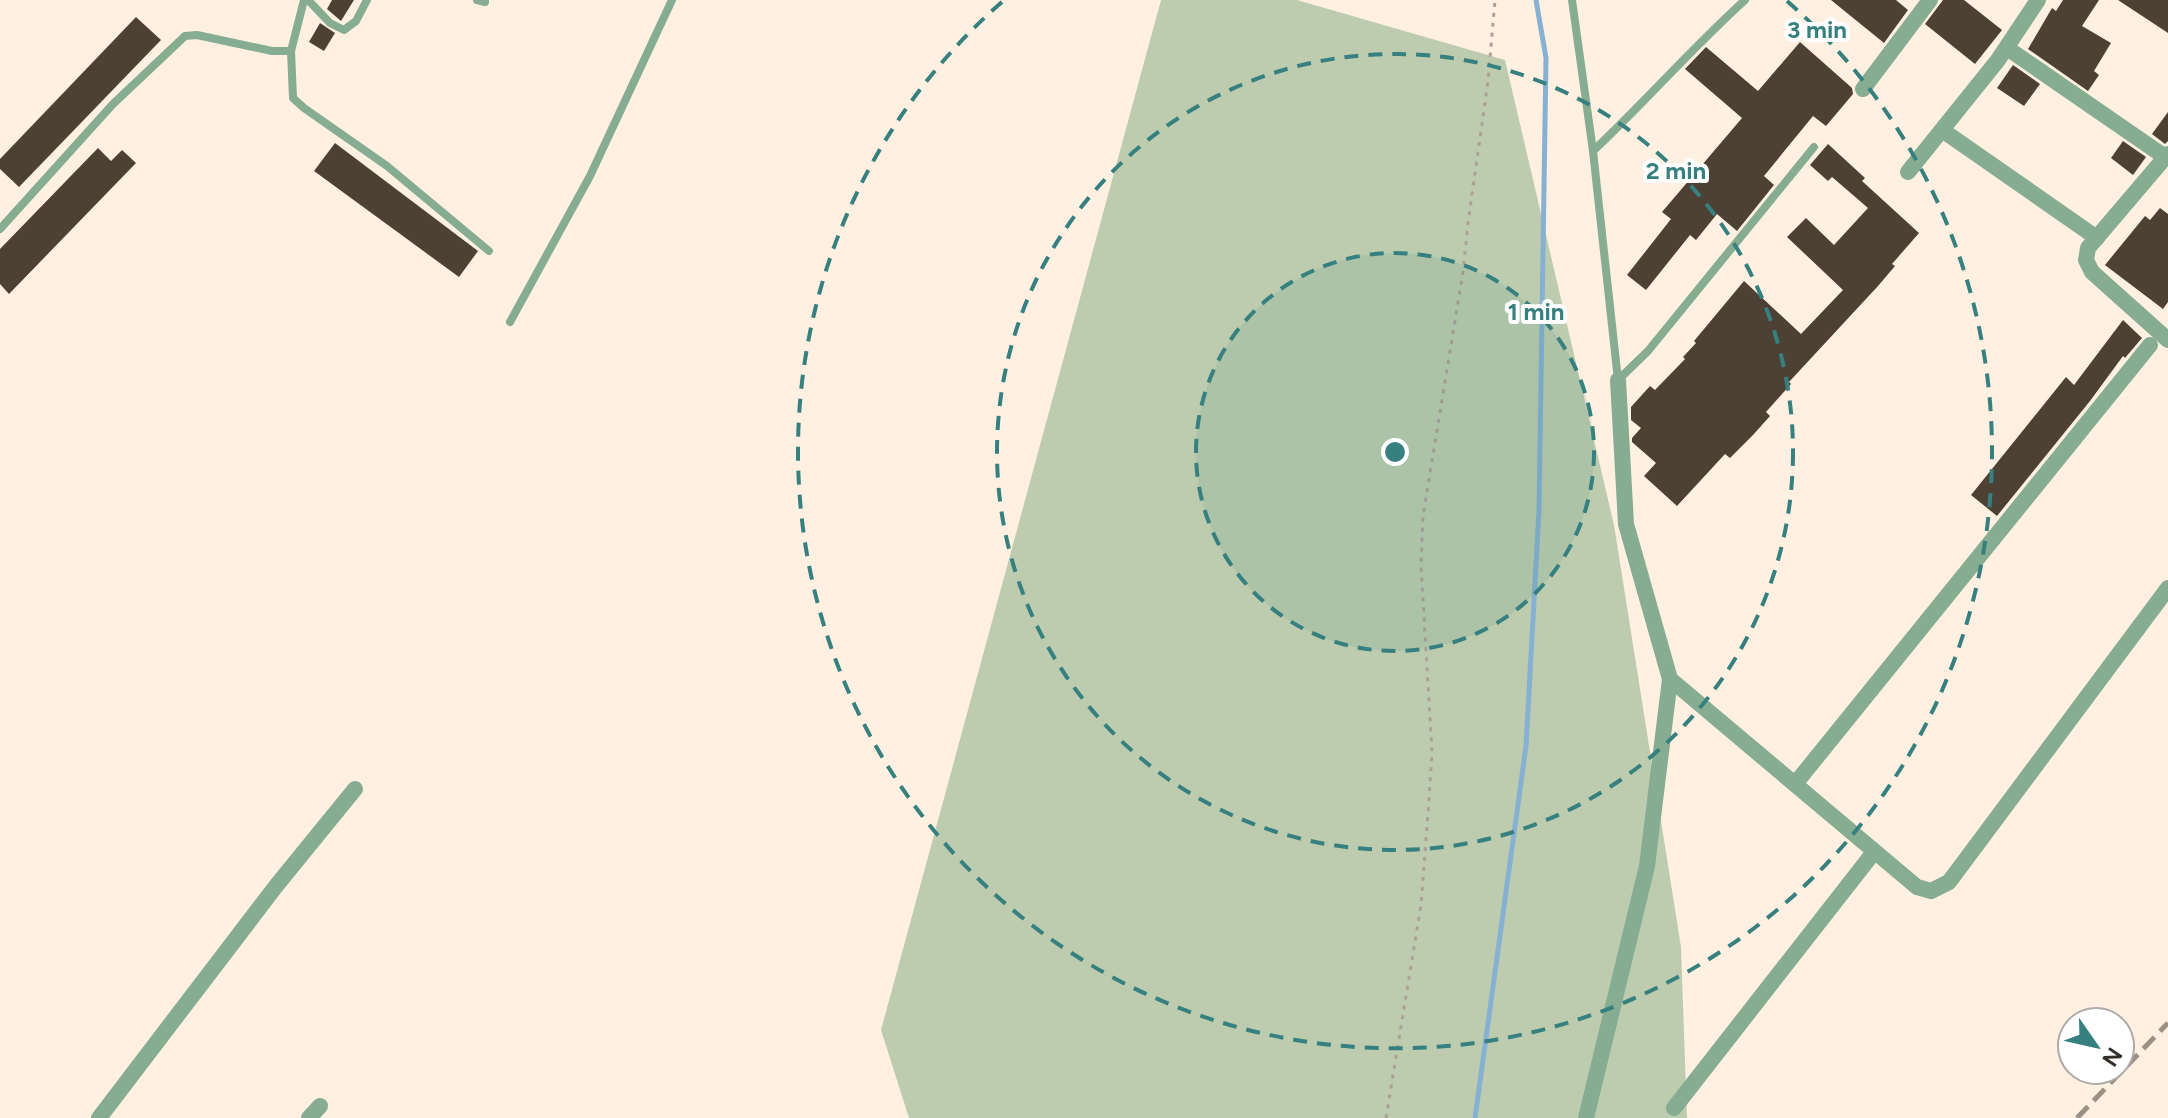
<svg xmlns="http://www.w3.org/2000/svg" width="2168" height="1118" font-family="Figtree,sans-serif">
<rect width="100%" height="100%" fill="#fff0e1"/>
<path fill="#bdccae" d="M 1161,0 L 1297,0 L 1505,60 L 1614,525 L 1681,947 L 1687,1118 L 909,1118 L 881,1030 Z"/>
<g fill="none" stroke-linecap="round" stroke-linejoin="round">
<path stroke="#86b1d2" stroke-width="5" d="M 1475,1118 L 1526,746 L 1539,510 L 1546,58 L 1536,0"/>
</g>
<g fill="#4d4135">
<path d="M 332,0 L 354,0 L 341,21 L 327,9 Z"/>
<path d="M 1831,0 L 1896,0 L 1908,10 L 1884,43 Z"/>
<path d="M 1943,0 L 1964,0 L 2002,30 L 1975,64 L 1925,24 Z"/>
<path d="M 2063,0 L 2099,0 L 2082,26 L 2111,43 L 2094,71 L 2099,75 L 2088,91 L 2028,49 L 2052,8 L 2056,11 Z"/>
<path d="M 2118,0 L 2168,0 L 2168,33 Z"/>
<path d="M 136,17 L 161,40 L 19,187 L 0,169 L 0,159 Z"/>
<path d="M 320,23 L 335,33 L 324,51 L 309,42 Z"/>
<path d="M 1800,42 L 1852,88 L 1853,94 L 1826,126 L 1813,116 L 1764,176 L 1774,185 L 1737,231 L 1717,214 L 1696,240 L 1690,235 L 1646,290 L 1627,275 L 1671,219 L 1662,212 L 1742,118 L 1685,69 L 1706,47 L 1758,91 Z"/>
<path d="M 2013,65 L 2040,84 L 2024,106 L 1997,88 Z"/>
<path d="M 2168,112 L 2168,141 L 2165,144 L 2152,134 Z"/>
<path d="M 2123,141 L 2146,157 L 2133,175 L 2111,158 Z"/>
<path d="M 335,143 L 478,251 L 459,277 L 314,171 Z"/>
<path d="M 1828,144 L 1865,178 L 1862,181 L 1919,233 L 1892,264 L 1895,266 L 1878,286 L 1789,382 L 1791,384 L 1766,412 L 1770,416 L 1753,435 L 1730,458 L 1725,454 L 1677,506 L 1644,476 L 1656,463 L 1632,442 L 1632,438 L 1641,428 L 1631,420 L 1631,407 L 1650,386 L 1655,390 L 1685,359 L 1683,357 L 1696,343 L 1694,341 L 1744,281 L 1801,334 L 1843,290 L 1787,237 L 1806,218 L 1834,245 L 1868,208 L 1832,177 L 1828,181 L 1810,165 Z"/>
<path d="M 98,148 L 111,161 L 122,150 L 136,163 L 9,294 L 0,284 L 0,249 Z"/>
<path d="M 2160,208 L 2168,214 L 2168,302 L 2163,309 L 2105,265 L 2145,216 L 2150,220 Z"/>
<path d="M 2123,320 L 2142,338 L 2125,358 L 2123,356 L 2090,401 L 1997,516 L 1971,495 L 2066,377 L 2074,385 Z"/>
</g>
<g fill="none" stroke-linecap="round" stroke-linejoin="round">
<path stroke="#aca196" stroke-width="3" stroke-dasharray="4 6" stroke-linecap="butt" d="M 1386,1118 L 1421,905 L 1429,800 L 1432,751 L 1421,566 L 1423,516 L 1463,272 L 1468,223 L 1488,81 L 1495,0"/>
<g stroke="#86ac91" stroke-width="8">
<path d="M 304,0 L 291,51 L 293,98 L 304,108 L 387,166 L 489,251"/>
<path d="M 308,0 L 330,23 L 344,30 L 356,21 L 367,0"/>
<path d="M 477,0 L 485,2"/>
<path d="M 1572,0 L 1593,151 L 1618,380"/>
<path d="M 1593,151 C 1645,102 1692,48 1745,0"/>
<path d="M 0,229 L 113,104 L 185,36 L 197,35 L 272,51 L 291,51"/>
<path d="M 510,322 L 590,176 L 672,0"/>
<path d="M 1618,380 L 1648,351 L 1814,147"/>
</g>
<g stroke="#86ac91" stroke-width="16">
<path d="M 2007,48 L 2165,157"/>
<path d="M 1863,89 L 1930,0"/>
<path d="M 1942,130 L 2097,238"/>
<path d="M 2168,154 L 2088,248 L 2086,260 L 2092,272 L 2168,340"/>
<path d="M 1908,172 L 1998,60 L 2038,0"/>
<path d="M 1670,679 L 1917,887 L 1931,891 L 1949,882 L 2168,588"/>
<path d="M 1795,784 L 2150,345"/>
<path d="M 1674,1108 L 1874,852"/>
<path d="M 99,1118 L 276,886 L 355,789"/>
<path d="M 309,1118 L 320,1106"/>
<path d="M 1586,1118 L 1647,866 L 1670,679 L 1626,524 L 1618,380"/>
</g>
<path stroke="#9c9187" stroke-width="5" stroke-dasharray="16 8" stroke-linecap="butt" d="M 2077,1118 L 2168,1023"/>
</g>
<circle cx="1395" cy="452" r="199" fill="#378080" fill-opacity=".12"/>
<g fill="none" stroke="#378080" stroke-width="4" stroke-dasharray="14 10">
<circle cx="1395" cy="452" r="199"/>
<circle cx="1395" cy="452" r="398"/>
<path d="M1787 1A597 597 0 1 1 1003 1"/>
</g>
<circle cx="1395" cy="452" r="12" fill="#378080" stroke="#fff" stroke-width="4"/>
<g font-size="24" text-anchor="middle" font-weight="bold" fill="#378080" stroke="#fff" stroke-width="8" stroke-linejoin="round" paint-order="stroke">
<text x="1817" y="38">3 min</text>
<text x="1676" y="179">2 min</text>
<text x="1536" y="320">1 min</text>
</g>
<g transform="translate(2096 1046) rotate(124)"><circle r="38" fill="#ffffff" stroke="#aeaba9" stroke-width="2"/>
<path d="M0-6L14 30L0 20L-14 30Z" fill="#378080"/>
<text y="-12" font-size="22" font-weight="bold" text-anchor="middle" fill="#342e29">N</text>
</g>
</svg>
